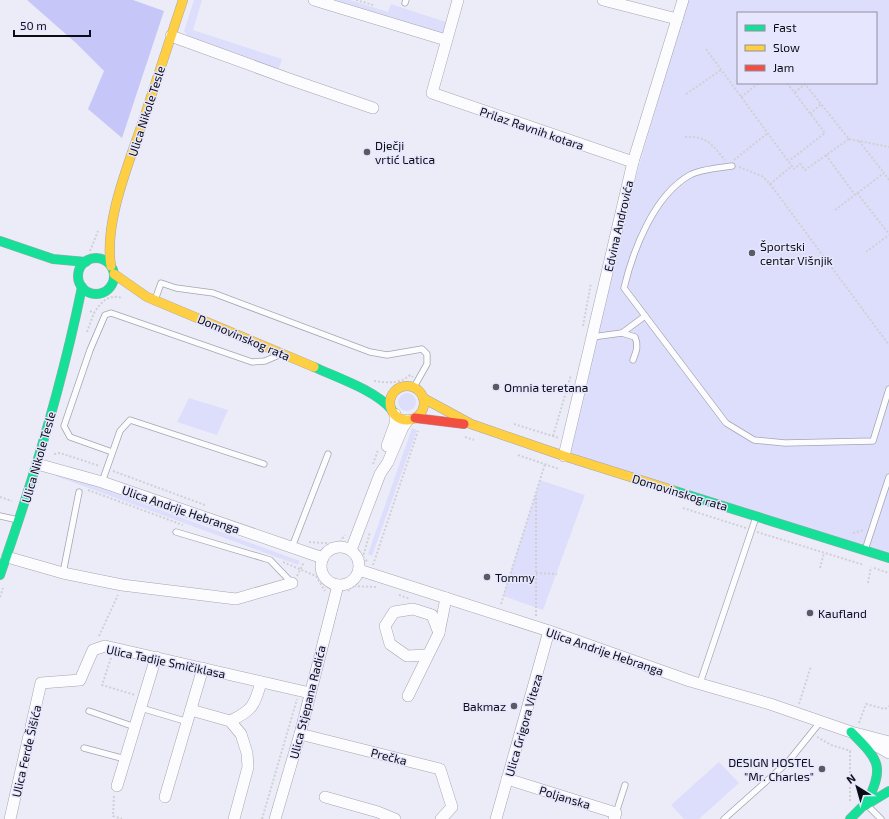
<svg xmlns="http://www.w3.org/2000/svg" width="889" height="819" font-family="'Exo 2',sans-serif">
<rect width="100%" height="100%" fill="#ececf9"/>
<g fill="#dddefc" fill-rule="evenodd">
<path d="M 194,0 L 202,0 L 193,30 L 282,59 L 278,71 L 188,37 L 184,31 Z"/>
<path d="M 335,0 L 350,0 L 388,12 L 391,4 L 446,22 L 443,32 L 440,34 Z"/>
<path d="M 688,0 L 889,0 L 889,558 L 564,456 L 592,337 L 638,169 ZM 738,13 L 876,13 L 876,83 L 738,83 Z"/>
<circle cx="407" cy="402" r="9"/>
<path d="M 189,398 L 228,410 L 217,435 L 177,422 Z"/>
<path d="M 412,428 L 417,430 L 372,556 L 368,554 Z"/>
<path d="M 57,472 L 300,561 L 298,565 L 56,476 Z"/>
<path d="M 540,480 L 585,495 L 543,610 L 503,596 Z"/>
<path d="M 719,762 L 739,783 L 699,819 L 684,819 L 671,805 Z"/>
</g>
<path fill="#c6c7f8" d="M 27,0 L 133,0 L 164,11 L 122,138 L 88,109 L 104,71 L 76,43 Z"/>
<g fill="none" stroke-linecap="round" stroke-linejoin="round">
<defs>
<g id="lane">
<path d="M 405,3 L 406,0"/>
<path d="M 732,166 C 719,168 701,169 690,175 C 654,195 633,250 624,288 L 726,423 L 754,440 L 785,443 L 873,441 L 889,389"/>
<path d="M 155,300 L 161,283 L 176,288 L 213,293 L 370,352 L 387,355 L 422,349 L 427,354 L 427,364 L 414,387"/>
<path d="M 622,333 L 635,337 C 639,346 636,352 633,360"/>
<path d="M 592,337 L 622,333 L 645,316"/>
<path d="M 112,452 L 70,437 L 64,426 L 90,350 L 105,315 L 111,313 L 252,362 L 265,361 L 279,355"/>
<path d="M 102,482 L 120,431 L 130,420 L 264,464"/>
<path d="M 0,516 L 18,520"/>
<path d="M 176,532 L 270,560 L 292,583"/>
<path d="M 292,547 L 328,454"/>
<path d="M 865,550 L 889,477"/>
<path d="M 63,573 L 79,492"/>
<path d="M 700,683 L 756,517"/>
<path d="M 141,708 L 188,722"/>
<path d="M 89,711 L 135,727"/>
<path d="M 84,748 L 125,759"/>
<path d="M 868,806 L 881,819"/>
<path d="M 616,813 L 625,785"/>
<path d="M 724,819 L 788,762 L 821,721"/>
</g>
<g id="street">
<path d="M 314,0 L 446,40"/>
<path d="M 458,0 L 432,93 L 633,162"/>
<path d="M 603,0 L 677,19"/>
<path d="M 171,36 L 289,79 L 373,108"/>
<path d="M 387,446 L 395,424 L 395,414"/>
<path d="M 564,456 L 633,162 L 683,0"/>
<path d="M 37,464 L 102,482 L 323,558"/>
<circle cx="340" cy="566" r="19"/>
<path d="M 351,550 L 380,474 L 388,462 L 403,427 L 408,420"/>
<path d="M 7,557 L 63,573 L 122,585 L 236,599 L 292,583"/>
<path d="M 359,570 L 549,631 L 690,681 L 770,704 L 851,732 L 889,742"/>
<path d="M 427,655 L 407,656 L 390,644 L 385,626 L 394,612 L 413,609 L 432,615 L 439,633"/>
<path d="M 408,696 L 439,633 L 446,598"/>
<path d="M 191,710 L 230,721 L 241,734 L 247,753 L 248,767 L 234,819"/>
<path d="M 230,721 C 252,711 255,705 261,682"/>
<path d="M 300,734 L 440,769 L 452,807 L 441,819"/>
<path d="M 866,740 L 889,753"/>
<path d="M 507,779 L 616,813 L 614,819"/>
<path d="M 117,786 L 156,657"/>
<path d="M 165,797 L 203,668"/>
<path d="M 325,797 L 378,812 L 395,819"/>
<path d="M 10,819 L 41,683 L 80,680 L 93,650 L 105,646 L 310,693"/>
<path d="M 275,819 L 300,734 L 338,585"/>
<path d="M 496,819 L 549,631"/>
</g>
<g id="fast">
<path d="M 0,241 L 53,259 L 86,262"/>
<circle cx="96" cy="276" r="18"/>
<path d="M 314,367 C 338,378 375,390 392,410"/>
<path d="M 672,490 L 889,558"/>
<path d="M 0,575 C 33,481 62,385 82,287"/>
<path d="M 851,732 C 881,762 884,766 866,805"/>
<path d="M 866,805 L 889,791"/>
<path d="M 850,819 L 873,796"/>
</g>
<g id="slow">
<path d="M 111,266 C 104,224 127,168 141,127 C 155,85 169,42 183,0"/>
<path d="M 114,274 L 147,297 L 314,367"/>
<circle cx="407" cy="403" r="17"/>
<path d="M 423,398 L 471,424 L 564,456 L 672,490"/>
</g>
<path id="jam" d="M 415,418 L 464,424"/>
</defs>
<use href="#lane" stroke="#a5a5af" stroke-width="7"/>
<use href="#street" stroke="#a5a5af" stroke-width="12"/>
<use href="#fast" stroke="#a5a5af" stroke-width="10"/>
<use href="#slow" stroke="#a5a5af" stroke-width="10"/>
<use href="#jam" stroke="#a5a5af" stroke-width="10"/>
<g stroke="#d0d0d4" stroke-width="2" stroke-dasharray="2 2" stroke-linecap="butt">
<path d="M 356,0 L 373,5"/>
<path d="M 706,49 L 794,169 L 800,164 L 805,170 L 849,139 L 805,84 L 794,93"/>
<path d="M 787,83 L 825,133 L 789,161"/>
<path d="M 686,94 L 721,70"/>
<path d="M 741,97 L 759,83"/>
<path d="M 810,114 L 821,104"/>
<path d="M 685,137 C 708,136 711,144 725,160"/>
<path d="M 849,139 L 889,147"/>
<path d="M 859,141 L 884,173"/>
<path d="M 826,155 L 855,195"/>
<path d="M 734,160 L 768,133"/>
<path d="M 739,167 L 762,176 L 770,184 L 792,166"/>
<path d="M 770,184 L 889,345"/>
<path d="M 857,193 L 889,234"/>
<path d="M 835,210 L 884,173 L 889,180"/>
<path d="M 90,251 L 98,231"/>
<path d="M 866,252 L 889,235"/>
<path d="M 90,311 L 94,313 C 102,301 108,294 123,298"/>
<path d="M 583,326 L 591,283"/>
<path d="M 87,332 L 94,313"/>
<path d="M 374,381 C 387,383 400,384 410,375 L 413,377"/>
<path d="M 514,424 L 559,438"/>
<path d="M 553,436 L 571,375"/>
<path d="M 465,437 L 474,440"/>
<path d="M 54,454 L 60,453 L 100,466"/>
<path d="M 518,455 L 559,469"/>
<path d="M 373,464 L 378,450"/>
<path d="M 113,471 L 205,505"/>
<path d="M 88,490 L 183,525"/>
<path d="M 0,497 L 12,501"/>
<path d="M 683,508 L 746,528"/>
<path d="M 757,532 L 864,565"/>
<path d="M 853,533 L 864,530"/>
<path d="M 309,542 L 338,544 L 345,535"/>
<path d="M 367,561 L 363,557 L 370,532"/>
<path d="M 283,562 L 316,576 L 325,591"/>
<path d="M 373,565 L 418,431"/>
<path d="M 820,568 L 824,553"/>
<path d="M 874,568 L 889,573"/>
<path d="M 536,573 L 557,574"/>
<path d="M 297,576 L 304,562"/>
<path d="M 868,583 L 871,567"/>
<path d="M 348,591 L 353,586 L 376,587"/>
<path d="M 399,595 L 410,599"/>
<path d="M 0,597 L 3,588"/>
<path d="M 501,604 L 545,464"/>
<path d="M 536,616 L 536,495"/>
<path d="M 99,636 L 118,595"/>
<path d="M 111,658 L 102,685 L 135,695"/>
<path d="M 799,704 L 811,666"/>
<path d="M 859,723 L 866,704 L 885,709 L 889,706"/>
<path d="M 817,737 L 831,745 L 851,751"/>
<path d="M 114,796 L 113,816 L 122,819"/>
<path d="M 850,801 L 850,751"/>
<path d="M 262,819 L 297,699"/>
</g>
<use href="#lane" stroke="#fcfcfe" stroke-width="5.5"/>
<use href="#street" stroke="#fcfcfe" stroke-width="11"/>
<use href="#fast" stroke="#16e098" stroke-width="9"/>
<use href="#slow" stroke="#ffcf43" stroke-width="9"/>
<use href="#jam" stroke="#f24e42" stroke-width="9"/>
</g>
<g fill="#5a5a64" stroke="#e6e7ff" stroke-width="1.5">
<circle cx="367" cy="152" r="4"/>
<circle cx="752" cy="253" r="4"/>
<circle cx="496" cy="387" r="4"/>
<circle cx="487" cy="577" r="4"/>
<circle cx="810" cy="613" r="4"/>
<circle cx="514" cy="706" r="4"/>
<circle cx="822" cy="769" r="4"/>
</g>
<g text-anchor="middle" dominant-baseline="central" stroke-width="3" stroke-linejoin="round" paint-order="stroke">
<g font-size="12" fill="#0c0c13" stroke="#e6e7ff">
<text transform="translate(146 111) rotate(-72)">Ulica Nikole Tesle</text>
<text transform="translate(532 128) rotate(19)">Prilaz Ravnih kotara</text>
<text transform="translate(618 226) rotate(-77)">Edvina Androvića</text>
<text transform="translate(244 337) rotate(23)">Domovinskog rata</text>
<text transform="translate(38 457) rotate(-74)">Ulica Nikole Tesle</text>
<text transform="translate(680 492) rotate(17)">Domovinskog rata</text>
<text transform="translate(181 509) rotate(19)">Ulica Andrije Hebranga</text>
<text transform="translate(605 651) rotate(19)">Ulica Andrije Hebranga</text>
<text transform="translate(166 661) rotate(12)">Ulica Tadije Smičiklasa</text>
<text transform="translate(307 702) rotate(-76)">Ulica Stjepana Radića</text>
<text transform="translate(523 725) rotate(-74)">Ulica Grigora Viteza</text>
<text transform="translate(26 751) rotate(-77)">Ulica Ferde Šišića</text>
<text transform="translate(389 756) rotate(14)">Prečka</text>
<text transform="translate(565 797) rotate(17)">Poljanska</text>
</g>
<g font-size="12" fill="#0c0c13" stroke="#e6e7ff" text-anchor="start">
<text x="375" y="145">Dječji<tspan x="375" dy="14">vrtić Latica</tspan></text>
<text x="760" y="246">Športski<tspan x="760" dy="14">centar Višnjik</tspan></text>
<text x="504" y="387">Omnia teretana</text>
<text x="495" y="577">Tommy</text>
<text x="818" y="613">Kaufland</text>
<text x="506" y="706" text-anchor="end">Bakmaz</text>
<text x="814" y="762" text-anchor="end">DESIGN HOSTEL<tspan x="814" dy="14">"Mr. Charles"</tspan></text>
</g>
</g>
<rect x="737" y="12" width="140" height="72" fill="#e6e7ff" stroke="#8f8fa1"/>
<rect x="745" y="25" width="20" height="6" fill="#16e098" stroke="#8f8fa1"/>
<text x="773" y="32" font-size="12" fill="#0c0c13">Fast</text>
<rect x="745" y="45" width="20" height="6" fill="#ffcf43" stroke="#8f8fa1"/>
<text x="773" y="52" font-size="12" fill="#0c0c13">Slow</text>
<rect x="745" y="65" width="20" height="6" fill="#f24e42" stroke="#8f8fa1"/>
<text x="773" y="72" font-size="12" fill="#0c0c13">Jam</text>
<g transform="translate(857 787) rotate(323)" stroke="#e6e7ff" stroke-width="3" paint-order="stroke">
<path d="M0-3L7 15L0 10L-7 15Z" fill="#0c0c13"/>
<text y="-6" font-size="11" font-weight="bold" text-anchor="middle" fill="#0c0c13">N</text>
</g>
<path d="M14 30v6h76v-6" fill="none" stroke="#0c0c13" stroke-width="2"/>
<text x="20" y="30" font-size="12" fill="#0c0c13" stroke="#e6e7ff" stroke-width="3" paint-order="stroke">50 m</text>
</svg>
